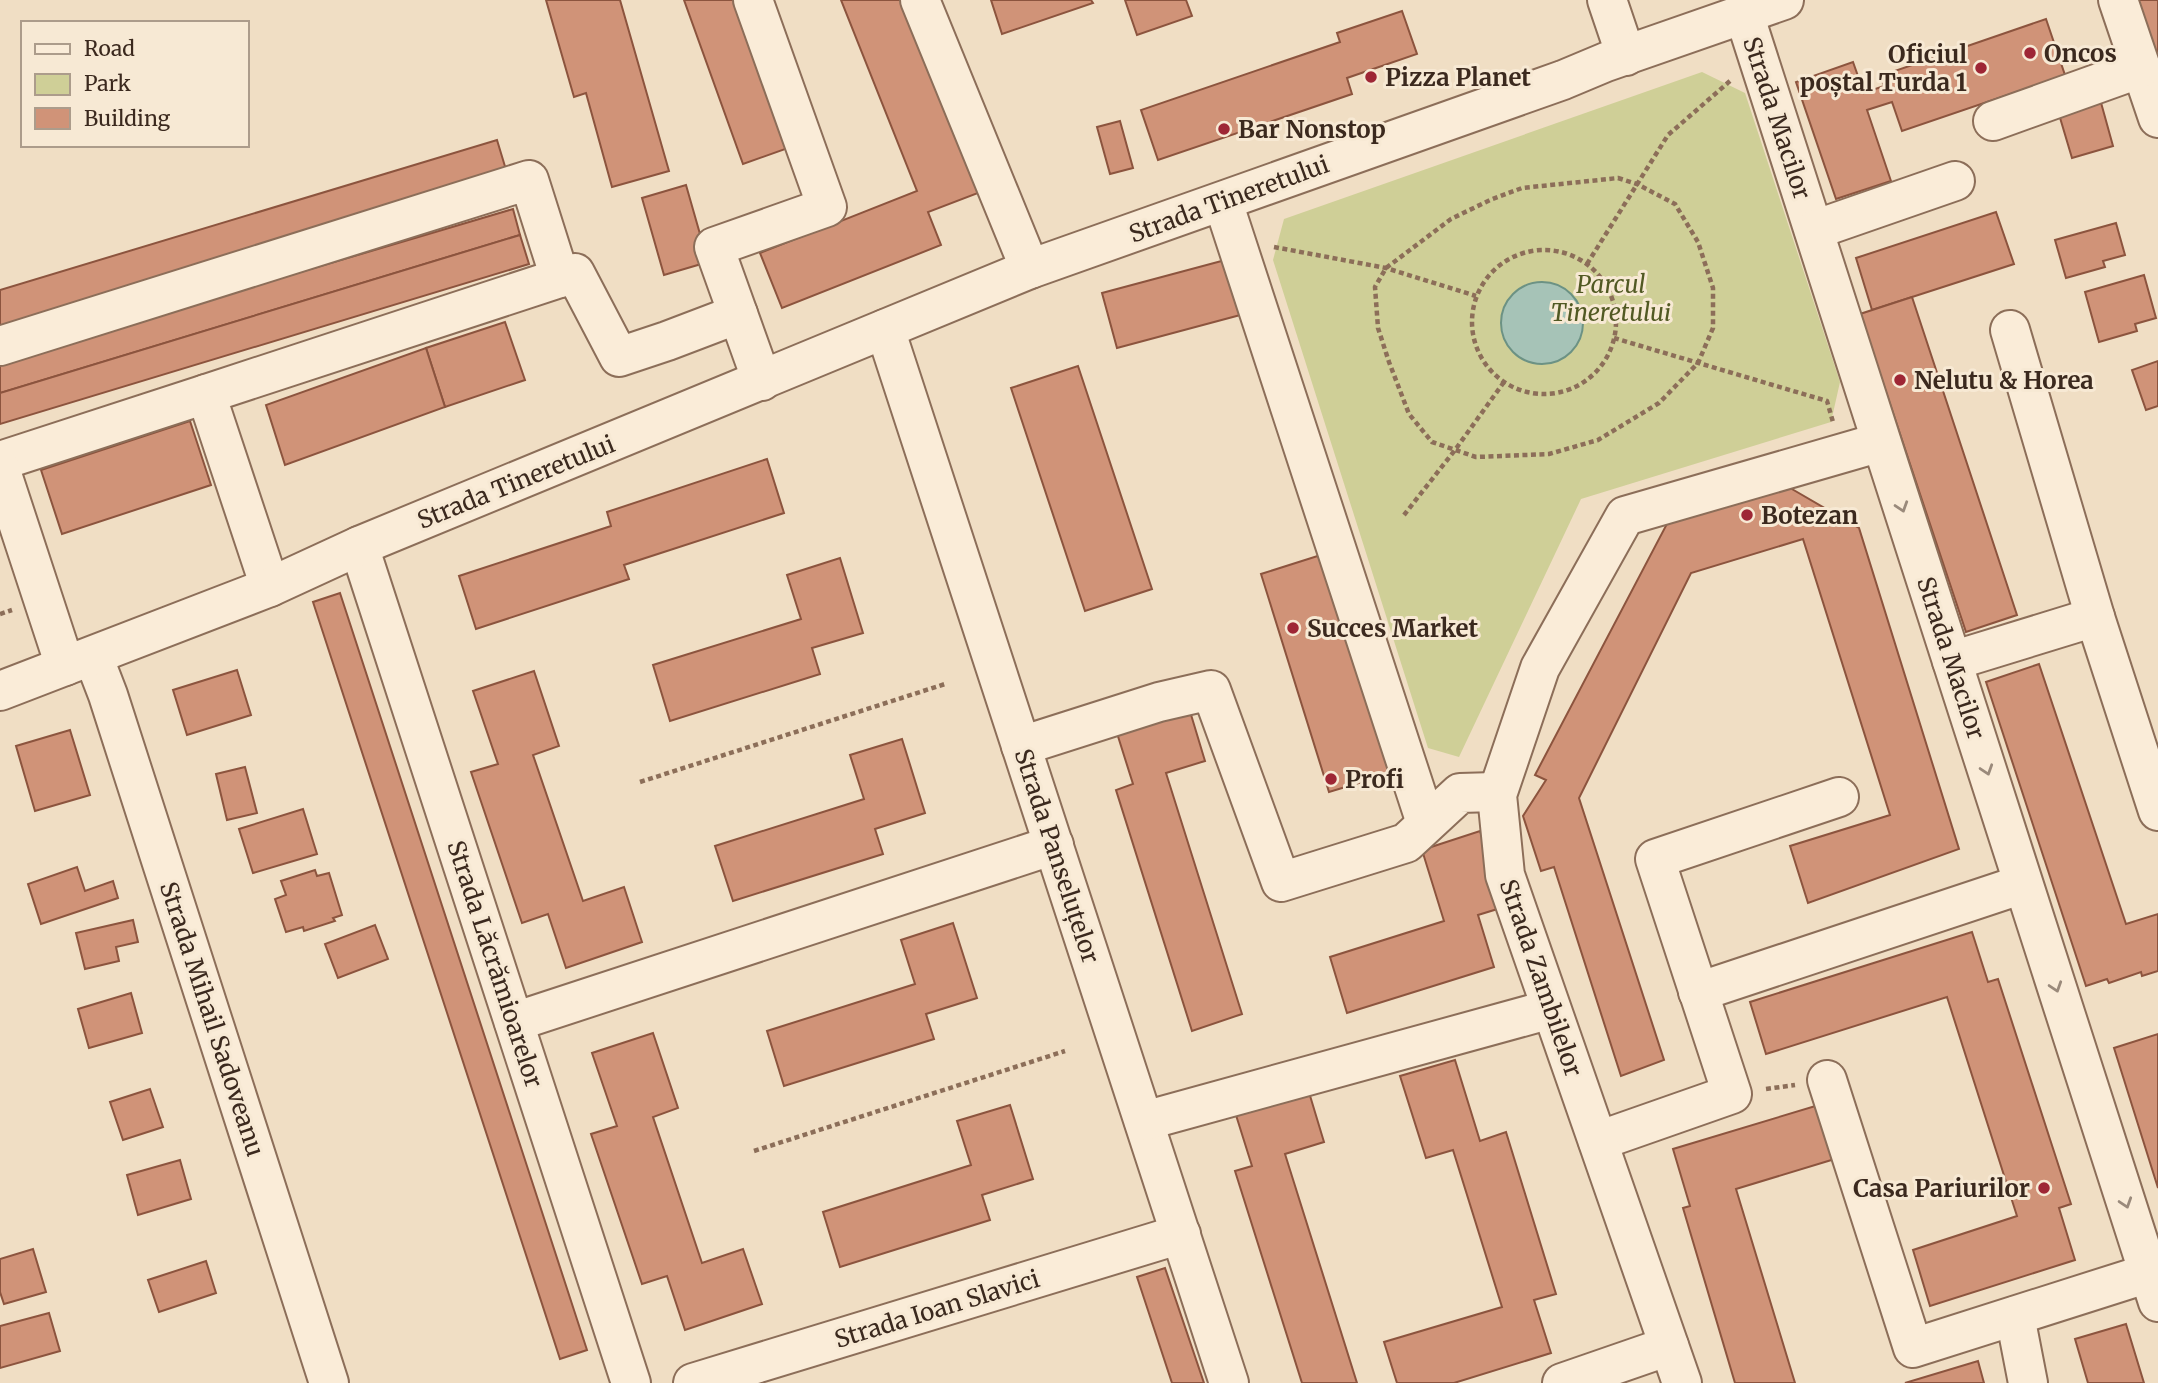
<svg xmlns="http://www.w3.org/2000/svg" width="2158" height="1383" font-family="Merriweather,serif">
<rect width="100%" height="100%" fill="#f0dec4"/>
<path fill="#cfcf97" d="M 1702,72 L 1745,93 L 1840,382 L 1831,422 L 1581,499 L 1459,757 L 1428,748 L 1273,260 L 1284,219 Z"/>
<circle fill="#a6c3b7" stroke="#6c9284" stroke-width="2" cx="1542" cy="323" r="41"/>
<g fill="#d09378" stroke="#8c543e" stroke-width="2">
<path d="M 546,0 L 620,0 L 669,171 L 612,187 L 586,93 L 574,97 Z"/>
<path d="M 684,0 L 738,0 L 791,147 L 743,164 Z"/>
<path d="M 841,0 L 901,0 L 978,193 L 928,212 L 941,245 L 782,308 L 760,253 L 917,191 Z"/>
<path d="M 991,0 L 1091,0 L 1093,3 L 1002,34 Z"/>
<path d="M 1125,0 L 1186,0 L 1192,16 L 1137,35 Z"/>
<path d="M 2136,0 L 2158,0 L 2158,51 L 2153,52 Z"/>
<path d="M 1402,11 L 1417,54 L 1347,78 L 1352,94 L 1158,160 L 1141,110 L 1340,42 L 1337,33 Z"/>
<path d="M 2046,19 L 2068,84 L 2034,96 L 2031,87 L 1902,131 L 1892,102 L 1867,110 L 1891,181 L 1836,199 L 1796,82 L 1853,62 L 1864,93 L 1884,86 L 1880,76 Z"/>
<path d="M 2100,99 L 2113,146 L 2072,158 L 2058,111 Z"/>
<path d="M 1120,121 L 1133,168 L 1110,174 L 1097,127 Z"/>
<path d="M 497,140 L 507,173 L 0,326 L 0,290 Z"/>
<path d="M 686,185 L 708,262 L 664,275 L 642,198 Z"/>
<path d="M 513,209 L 520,235 L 0,393 L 0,361 Z"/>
<path d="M 1996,212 L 2014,264 L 1872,310 L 1856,258 Z"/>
<path d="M 2116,223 L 2125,255 L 2103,261 L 2105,267 L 2066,278 L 2055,240 Z"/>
<path d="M 520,235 L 529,264 L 0,424 L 0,393 Z"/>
<path d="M 1229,259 L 1244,314 L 1117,348 L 1102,293 Z"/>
<path d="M 2144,275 L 2156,318 L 2135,324 L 2137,331 L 2099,342 L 2085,292 Z"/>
<path d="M 1912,297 L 2017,615 L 1966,632 L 1860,314 Z"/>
<path d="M 505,322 L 525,380 L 445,407 L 426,348 Z"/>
<path d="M 426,348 L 445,407 L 285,465 L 266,405 Z"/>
<path d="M 2158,361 L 2158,406 L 2146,410 L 2132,370 Z"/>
<path d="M 1078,366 L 1152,589 L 1085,611 L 1011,388 Z"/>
<path d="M 190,421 L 211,485 L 62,534 L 41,470 Z"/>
<path d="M 767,459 L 784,513 L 624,565 L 629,579 L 476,629 L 459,576 L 611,526 L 607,512 Z"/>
<path d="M 1785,485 L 1859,528 L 1959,849 L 1808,903 L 1790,846 L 1890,815 L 1803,539 L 1691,573 L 1579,798 L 1664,1060 L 1621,1076 L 1554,867 L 1541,871 L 1523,816 L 1546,780 L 1535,775 L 1670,518 Z"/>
<path d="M 1327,553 L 1395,772 L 1329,792 L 1261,574 Z"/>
<path d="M 840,558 L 863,633 L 812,648 L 820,674 L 670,721 L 653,665 L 801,619 L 787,575 Z"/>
<path d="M 340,593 L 587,1350 L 560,1359 L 313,602 Z"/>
<path d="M 2039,664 L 2126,924 L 2158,914 L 2158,971 L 2142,976 L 2141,972 L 2109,983 L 2107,979 L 2086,986 L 1986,682 Z"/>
<path d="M 237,670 L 251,715 L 187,735 L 173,690 Z"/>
<path d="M 534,671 L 559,746 L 533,755 L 583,901 L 624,887 L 642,942 L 566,968 L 548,914 L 522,923 L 471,772 L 498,764 L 473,691 Z"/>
<path d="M 1189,708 L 1205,761 L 1166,773 L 1242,1014 L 1192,1031 L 1116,790 L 1133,784 L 1116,730 Z"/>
<path d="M 70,730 L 90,795 L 35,811 L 16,746 Z"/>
<path d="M 902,739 L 925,813 L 875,829 L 883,854 L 733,901 L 715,846 L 864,799 L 850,755 Z"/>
<path d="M 245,767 L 257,813 L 227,820 L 216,774 Z"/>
<path d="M 303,809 L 317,854 L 253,873 L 239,829 Z"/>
<path d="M 1480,831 L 1504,907 L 1478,915 L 1494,967 L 1347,1013 L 1330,957 L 1444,921 L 1422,850 Z"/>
<path d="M 77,867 L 85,891 L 113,881 L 118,898 L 41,924 L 28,884 Z"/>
<path d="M 315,870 L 317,876 L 329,873 L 342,915 L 333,918 L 335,921 L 304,931 L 303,927 L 286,932 L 275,899 L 286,895 L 281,881 Z"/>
<path d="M 133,920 L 138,942 L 116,947 L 119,961 L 85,969 L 76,933 Z"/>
<path d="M 953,923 L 977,998 L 926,1014 L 934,1039 L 784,1086 L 767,1031 L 915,984 L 901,940 Z"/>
<path d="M 375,925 L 388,959 L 338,978 L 325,944 Z"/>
<path d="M 1972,932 L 1988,982 L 1998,979 L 2071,1204 L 2059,1208 L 2075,1260 L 1930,1306 L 1913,1250 L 2017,1216 L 1947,997 L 1766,1054 L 1750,1002 Z"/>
<path d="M 131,993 L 142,1033 L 89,1048 L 78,1009 Z"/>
<path d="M 653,1033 L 678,1108 L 653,1117 L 702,1263 L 743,1249 L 762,1304 L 685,1330 L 667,1276 L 642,1284 L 591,1134 L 617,1126 L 592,1053 Z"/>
<path d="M 2158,1034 L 2158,1188 L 2114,1048 Z"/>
<path d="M 1455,1060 L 1480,1141 L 1506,1132 L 1556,1294 L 1534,1300 L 1551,1353 L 1454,1383 L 1397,1383 L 1384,1342 L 1502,1307 L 1453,1150 L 1426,1158 L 1400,1076 Z"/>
<path d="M 150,1089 L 163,1127 L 123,1140 L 110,1102 Z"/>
<path d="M 1308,1089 L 1324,1142 L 1285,1154 L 1357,1383 L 1302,1383 L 1235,1171 L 1252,1166 L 1235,1112 Z"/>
<path d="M 1822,1104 L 1838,1158 L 1736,1189 L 1795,1383 L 1735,1383 L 1683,1208 L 1690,1206 L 1673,1149 Z"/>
<path d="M 1010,1105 L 1033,1179 L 982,1195 L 990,1220 L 840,1267 L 823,1212 L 971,1165 L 957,1121 Z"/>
<path d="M 180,1160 L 191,1199 L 138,1215 L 127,1175 Z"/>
<path d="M 33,1249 L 46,1292 L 4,1304 L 0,1292 L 0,1259 Z"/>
<path d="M 206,1261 L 216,1293 L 159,1312 L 148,1280 Z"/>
<path d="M 1165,1268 L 1204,1383 L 1172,1383 L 1137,1277 Z"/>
<path d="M 49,1313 L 60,1351 L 0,1368 L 0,1326 Z"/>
<path d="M 2126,1324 L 2144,1383 L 2088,1383 L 2075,1339 Z"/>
<path d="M 1978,1361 L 1984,1383 L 1905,1383 Z"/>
</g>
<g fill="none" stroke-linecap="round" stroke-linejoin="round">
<defs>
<g id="minor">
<path d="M 753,0 L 827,207 L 714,247 L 762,381"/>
<path d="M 920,0 L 1030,269"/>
<path d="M 1607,0 L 1626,56"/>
<path d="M 2118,0 L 2158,118"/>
<path d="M 1744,14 L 2158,1302"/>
<path d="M 1993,121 L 2141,68"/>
<path d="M 1223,202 L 1426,823"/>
<path d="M 1814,230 L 1955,181"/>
<path d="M 885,329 L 1229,1383"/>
<path d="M 2010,330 L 2095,617"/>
<path d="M 0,346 L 529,180 L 560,278"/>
<path d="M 0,461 L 206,394"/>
<path d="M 0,468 L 65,666"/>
<path d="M 359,546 L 631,1383"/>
<path d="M 270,587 L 206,394 L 575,273 L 619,357 L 667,341 L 738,314"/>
<path d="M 93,656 L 108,695 L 329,1383"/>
<path d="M 1952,661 L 2095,617 L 2158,811"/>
<path d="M 0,691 L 270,587 L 359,546 L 1030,269 L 1563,80 L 1606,62 L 1784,0"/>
<path d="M 1021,746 L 1159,702 L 1211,690 L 1281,882 L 1406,843 L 1460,793 L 1495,792 L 1497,795"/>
<path d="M 1698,992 L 2023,884"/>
<path d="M 514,1022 L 1054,845"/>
<path d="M 1827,1080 L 1913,1348 L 2149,1273"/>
<path d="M 1144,1121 L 1551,1009"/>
<path d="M 1598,1141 L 1732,1094 L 1655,859 L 1839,797"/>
<path d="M 2015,1316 L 2028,1383"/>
<path d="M 693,1383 L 1181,1234"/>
<path d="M 1562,1383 L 1669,1346"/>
<path d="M 1682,1383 L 1505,875 L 1497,795 L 1540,668 L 1625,516 L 1881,442"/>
</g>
</defs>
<use href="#minor" stroke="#8c6e59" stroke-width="42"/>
<g stroke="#8c6e59" stroke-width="4.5" stroke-dasharray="5 3.5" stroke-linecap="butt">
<path d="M 1618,178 L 1637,184 L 1675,204 L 1698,242 L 1713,288 L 1713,328 L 1698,363 L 1659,403 L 1598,440 L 1549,454 L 1476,457 L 1432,442 L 1409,414 L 1389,362 L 1378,328 L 1375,287 L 1386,268 L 1451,219 L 1490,200 L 1522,188 Z"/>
<path d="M 1274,247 L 1386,268 L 1476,296"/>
<circle cx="1544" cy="322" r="72"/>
<path d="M 1587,264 L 1668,135 L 1730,81"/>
<path d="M 1614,338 L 1827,401 L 1833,422"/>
<path d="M 1404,515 L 1455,450 L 1504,382"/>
<path d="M 0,614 L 12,610"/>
<path d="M 640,782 L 945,684"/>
<path d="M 1766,1089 L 1795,1085"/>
<path d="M 754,1151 L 1065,1051"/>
</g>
<use href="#minor" stroke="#faecd8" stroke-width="38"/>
</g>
<defs><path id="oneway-chevron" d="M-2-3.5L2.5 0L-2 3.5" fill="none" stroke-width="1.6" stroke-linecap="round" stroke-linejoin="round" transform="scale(1.75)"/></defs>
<g stroke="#9a8a7b">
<use href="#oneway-chevron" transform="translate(1902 507) rotate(72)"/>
<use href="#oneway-chevron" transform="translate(1987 770) rotate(72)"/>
<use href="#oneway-chevron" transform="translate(2056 987) rotate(72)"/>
<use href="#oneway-chevron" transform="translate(2126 1203) rotate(72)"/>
</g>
<g fill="#9e2635" stroke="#f7e9d4" stroke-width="2.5">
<circle cx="2030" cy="53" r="7"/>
<circle cx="1981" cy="68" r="7"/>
<circle cx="1371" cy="77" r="7"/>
<circle cx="1224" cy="129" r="7"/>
<circle cx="1900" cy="380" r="7"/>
<circle cx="1747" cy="515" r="7"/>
<circle cx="1293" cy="628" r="7"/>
<circle cx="1331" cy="779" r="7"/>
<circle cx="2044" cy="1188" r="7"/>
</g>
<g text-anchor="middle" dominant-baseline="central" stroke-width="6" stroke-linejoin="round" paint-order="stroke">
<g font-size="24" font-weight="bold" fill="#3b291e" stroke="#f7e9d4" text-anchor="start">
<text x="2044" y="53">Oncos</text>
<text x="1967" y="54" text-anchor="end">Oficiul<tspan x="1967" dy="28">poștal Turda 1</tspan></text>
<text x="1385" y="77">Pizza Planet</text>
<text x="1238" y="129">Bar Nonstop</text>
<text x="1914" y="380">Nelutu &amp; Horea</text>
<text x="1761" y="515">Botezan</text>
<text x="1307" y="628">Succes Market</text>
<text x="1345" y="779">Profi</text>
<text x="2030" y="1188" text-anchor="end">Casa Pariurilor</text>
</g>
<g font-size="24" fill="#3b291e" stroke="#f7e9d4">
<text transform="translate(1777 118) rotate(72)">Strada Macilor</text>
<text transform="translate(1229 199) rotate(-20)">Strada Tineretului</text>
<text transform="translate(516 482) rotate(-22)">Strada Tineretului</text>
<text transform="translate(1951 658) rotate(72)">Strada Macilor</text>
<text transform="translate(1057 856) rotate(72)">Strada Panseluțelor</text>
<text transform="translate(495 964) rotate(72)">Strada Lăcrămioarelor</text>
<text transform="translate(1541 978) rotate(71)">Strada Zambilelor</text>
<text transform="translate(212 1019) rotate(72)">Strada Mihail Sadoveanu</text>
<text transform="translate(937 1309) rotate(-17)">Strada Ioan Slavici</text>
</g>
<g font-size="24" font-style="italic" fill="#515923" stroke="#f7e9d4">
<text x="1611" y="284">Parcul<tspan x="1611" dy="28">Tineretului</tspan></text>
</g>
</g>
<rect x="21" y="21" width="228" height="126" fill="#f7e9d4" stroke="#ac9c8b" stroke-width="2"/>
<rect x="35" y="44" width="35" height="10" fill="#faecd8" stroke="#ac9c8b" stroke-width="2"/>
<text x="84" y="56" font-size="21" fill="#3b291e">Road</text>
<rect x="35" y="74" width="35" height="21" fill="#cfcf97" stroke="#ac9c8b" stroke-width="2"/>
<text x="84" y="91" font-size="21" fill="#3b291e">Park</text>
<rect x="35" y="108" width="35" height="21" fill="#d09378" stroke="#ac9c8b" stroke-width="2"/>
<text x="84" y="126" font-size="21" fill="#3b291e">Building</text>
</svg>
